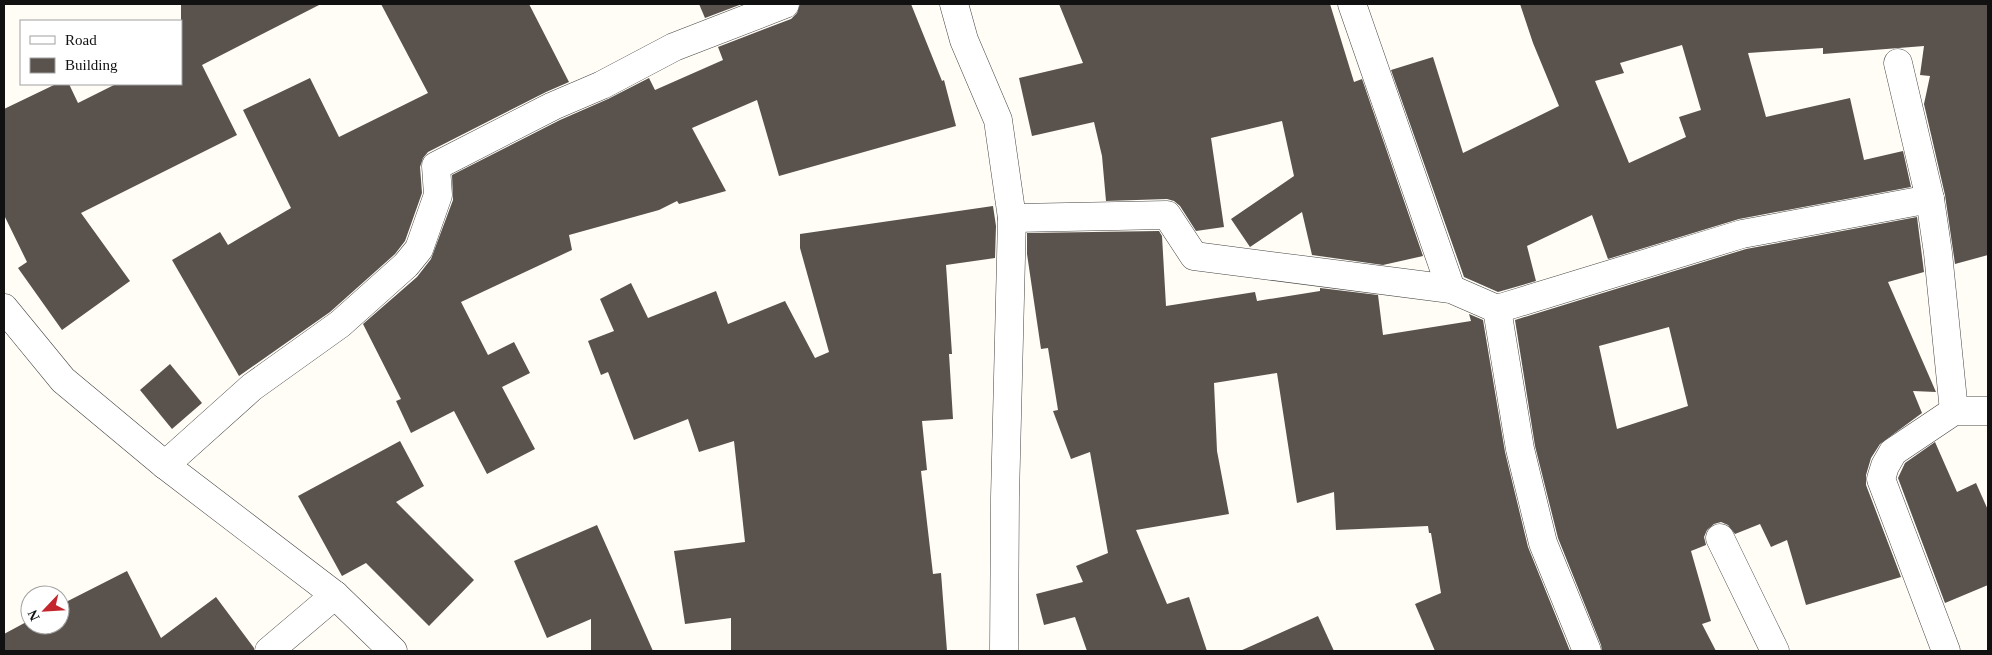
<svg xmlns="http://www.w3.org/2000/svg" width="1992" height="655" font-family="Georgia,serif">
<rect width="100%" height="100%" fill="#fffdf5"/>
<g fill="#5a524d" fill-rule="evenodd">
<path d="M 181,4 L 321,4 L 202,65 L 237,135 L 81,213 L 130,281 L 62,330 L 18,268 L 27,262 L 4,215 L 4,109 L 56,84 L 69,84 L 78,103 L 116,84 L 181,84 Z"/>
<path d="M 381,4 L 529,4 L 569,82 L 546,92 L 428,152 L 423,158 L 420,167 L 422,193 L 405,241 L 395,254 L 330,312 L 239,376 L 172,260 L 220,232 L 228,245 L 291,208 L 243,110 L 310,78 L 339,137 L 428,93 Z"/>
<path d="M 699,4 L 742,4 L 705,18 Z"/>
<path d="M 800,4 L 911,4 L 942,81 L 944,80 L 956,126 L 779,176 L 757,100 L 692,128 L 726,191 L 679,204 L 677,201 L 659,210 L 569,235 L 572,250 L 461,302 L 488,355 L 514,342 L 530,373 L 502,387 L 535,449 L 487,474 L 454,411 L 411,433 L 396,401 L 401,399 L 363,324 L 417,277 L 431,259 L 453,200 L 452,175 L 560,120 L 608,99 L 649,78 L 655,90 L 723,60 L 718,47 L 791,19 L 797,13 Z"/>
<path d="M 1059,4 L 1330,4 L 1354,82 L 1362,79 L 1423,256 L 1383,265 L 1312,255 L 1302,212 L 1250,247 L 1231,219 L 1294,176 L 1282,121 L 1211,138 L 1224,227 L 1196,231 L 1180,206 L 1174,201 L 1167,199 L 1106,201 L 1102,156 L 1094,122 L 1032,136 L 1019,78 L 1083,63 Z"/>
<path d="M 1520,4 L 1988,4 L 1988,255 L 1955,264 L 1945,195 L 1924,104 L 1930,76 L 1920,75 L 1924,46 L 1823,54 L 1823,48 L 1748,53 L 1766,117 L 1850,98 L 1864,160 L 1903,151 L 1911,187 L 1739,219 L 1608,259 L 1592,215 L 1527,246 L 1536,281 L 1498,292 L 1464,277 L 1391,70 L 1433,57 L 1463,153 L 1559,106 L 1533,43 ZM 1682,45 L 1701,110 L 1679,117 L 1686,137 L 1629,163 L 1595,81 L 1624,73 L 1620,63 Z"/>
<path d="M 993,206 L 996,226 L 995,258 L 946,265 L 952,354 L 949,354 L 953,419 L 922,421 L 927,470 L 921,471 L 933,574 L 941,573 L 947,651 L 731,651 L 731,618 L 685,624 L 674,551 L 745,542 L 734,441 L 699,452 L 688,419 L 634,440 L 608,372 L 601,375 L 588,341 L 614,331 L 600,299 L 631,283 L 648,318 L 716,291 L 728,324 L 785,301 L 815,358 L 829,352 L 800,248 L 800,234 Z"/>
<path d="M 1917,217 L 1924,272 L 1888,282 L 1936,392 L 1913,391 L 1922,413 L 1880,444 L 1871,458 L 1866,475 L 1866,485 L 1901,577 L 1806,605 L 1787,540 L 1771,547 L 1760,524 L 1735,534 L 1728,525 L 1721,522 L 1714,524 L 1707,530 L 1704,537 L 1706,545 L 1691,551 L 1711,621 L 1702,624 L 1716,651 L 1602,651 L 1601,645 L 1558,538 L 1535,446 L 1515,320 L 1746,249 ZM 1669,327 L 1688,406 L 1617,429 L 1599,346 Z"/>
<path d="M 1159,231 L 1162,236 L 1166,306 L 1255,292 L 1257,301 L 1320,291 L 1320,288 L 1378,295 L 1383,335 L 1471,321 L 1469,314 L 1483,320 L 1505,452 L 1528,547 L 1570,651 L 1435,651 L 1415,604 L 1441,593 L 1431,533 L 1429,533 L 1428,526 L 1336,530 L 1334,492 L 1297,503 L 1277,373 L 1214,383 L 1217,451 L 1229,514 L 1136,530 L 1167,604 L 1189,597 L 1207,651 L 1087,651 L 1075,617 L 1044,625 L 1036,594 L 1083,582 L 1076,566 L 1108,553 L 1090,452 L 1071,459 L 1053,411 L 1058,410 L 1048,348 L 1041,349 L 1027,254 L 1027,233 Z"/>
<path d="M 170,364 L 202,403 L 172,429 L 140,390 Z"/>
<path d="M 400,441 L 424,486 L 396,502 L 474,580 L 429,626 L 366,563 L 342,576 L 298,496 Z"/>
<path d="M 1935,442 L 1957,492 L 1976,483 L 1988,510 L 1988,585 L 1945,603 L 1898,478 L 1905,463 Z"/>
<path d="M 597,525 L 653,651 L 591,651 L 591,619 L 547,638 L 514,561 Z"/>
<path d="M 127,571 L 161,638 L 216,597 L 254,648 L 254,651 L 4,651 L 4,634 L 30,620 L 30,625 L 60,625 L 60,605 Z"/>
<path d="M 1318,616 L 1334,651 L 1240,651 Z"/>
</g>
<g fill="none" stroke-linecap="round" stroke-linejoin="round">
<defs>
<g id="minor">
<path d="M 954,4 L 964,40 L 998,120 L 1012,218 L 1005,497 L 1004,651"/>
<path d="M 1352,4 L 1451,289"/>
<path d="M 1898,63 L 1930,199 L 1938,253 L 1954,411"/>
<path d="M 1012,218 L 1167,215 L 1194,256 L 1451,289 L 1497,309 L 1742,234 L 1930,199"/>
<path d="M 1497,309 L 1520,449 L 1543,543 L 1587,651"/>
<path d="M 165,465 L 252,387 L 340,324 L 406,265 L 419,249 L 438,195 L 436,166 L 553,106 L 602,85 L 674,47 L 785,4"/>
<path d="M 1720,538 L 1775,651"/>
<path d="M 269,651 L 335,595"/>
<path d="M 1946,651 L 1881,479 L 1885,466 L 1893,452 L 1954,411 L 1988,411"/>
</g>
<path id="tertiary" d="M 4,308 L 63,380 L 165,465 L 335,595 L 393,651"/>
</defs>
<use href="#minor" stroke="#444" stroke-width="29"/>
<use href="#tertiary" stroke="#444" stroke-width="29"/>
<use href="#minor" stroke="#fff" stroke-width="28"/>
<use href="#tertiary" stroke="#fff" stroke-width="28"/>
</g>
<rect width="1992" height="655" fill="none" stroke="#111111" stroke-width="10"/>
<rect x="20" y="20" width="162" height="65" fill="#ffffff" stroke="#a0a0a0"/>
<rect x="30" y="36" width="25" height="8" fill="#ffffff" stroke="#a0a0a0"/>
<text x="65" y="45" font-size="15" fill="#111111">Road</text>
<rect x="30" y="58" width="25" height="15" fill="#5a524d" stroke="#a0a0a0"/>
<text x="65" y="70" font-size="15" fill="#111111">Building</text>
<g transform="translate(45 610) rotate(245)"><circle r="24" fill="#ffffff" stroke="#a0a0a0"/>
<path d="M0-4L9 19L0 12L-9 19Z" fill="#c4262e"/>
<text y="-8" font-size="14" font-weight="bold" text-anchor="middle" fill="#111111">N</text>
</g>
</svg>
